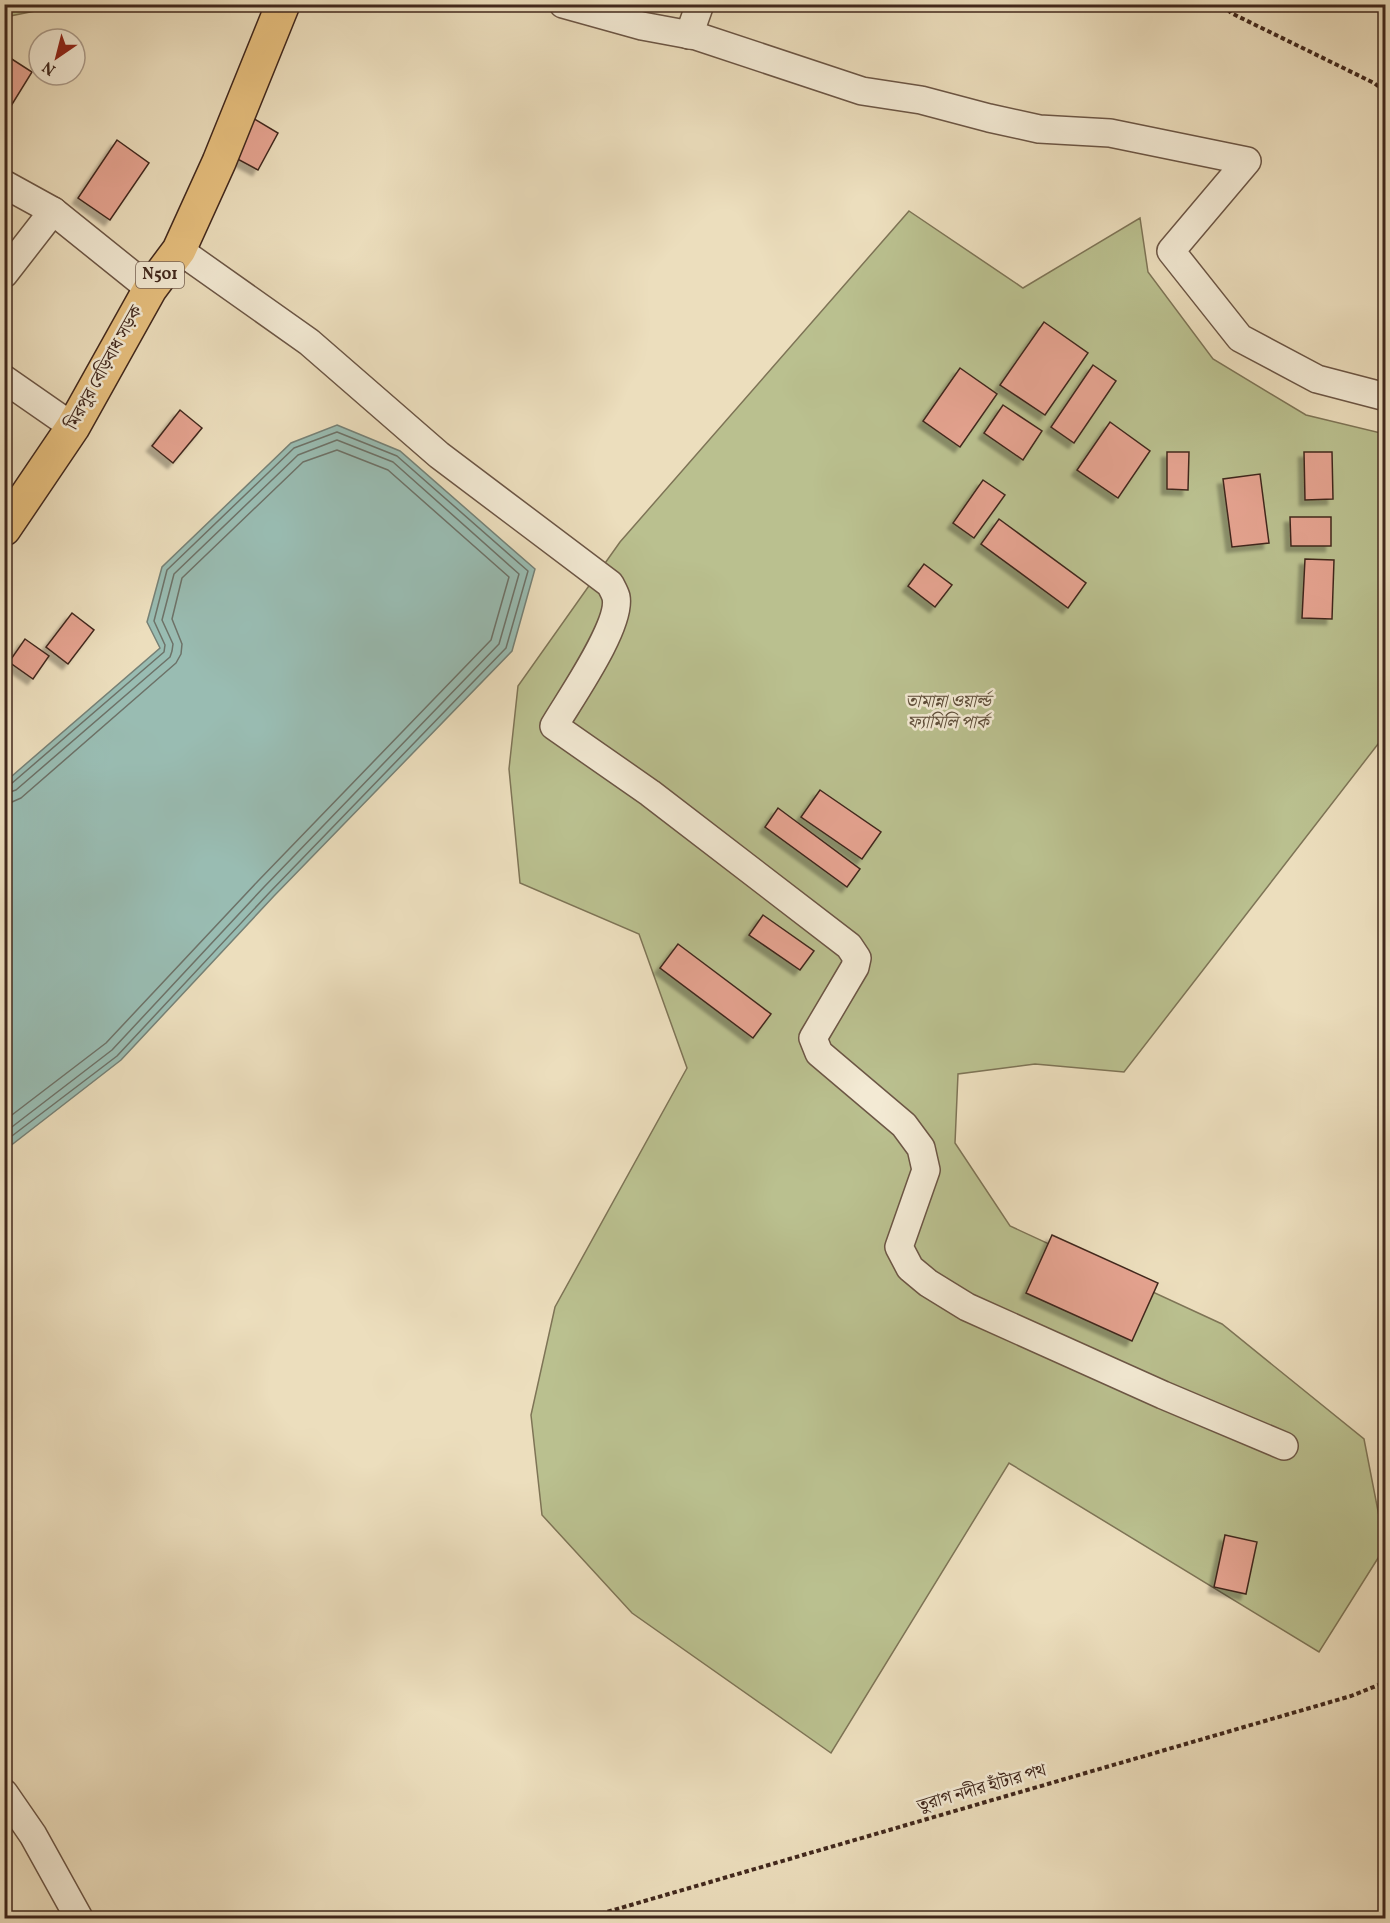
<svg xmlns="http://www.w3.org/2000/svg" width="1390" height="1923" font-family="Vollkorn,'Noto Serif Bengali',serif">
<defs>
<filter id="shadow"><feDropShadow dx="-5.5" dy="5.5" stdDeviation="1.5" flood-color="#0004"/></filter>
</defs>
<rect width="100%" height="100%" fill="#ecdebd"/>
<filter id="stains"><feTurbulence type="fractalNoise" baseFrequency=".00333" numOctaves="4"/><feColorMatrix values="0 0 0 0 .2 0 0 0 0 .09 0 0 0 0 .02 0 0 0 .5 -.17"/></filter>
<radialGradient id="worn" r=".72"><stop offset=".6" stop-color="#630" stop-opacity="0"/><stop offset="1" stop-color="#630" stop-opacity=".3"/></radialGradient>
<g fill="#bac08f" stroke="#7e7456" stroke-width="1.5">
<path d="M 5,4 L 53,4 L 53,5 L 40,10 L 5,17 Z"/>
<path d="M 909,211 L 1023,288 L 1140,218 L 1148,272 L 1213,359 L 1306,415 L 1385,434 L 1385,735 L 1124,1072 L 1035,1064 L 958,1074 L 955,1143 L 1010,1226 L 1222,1324 L 1364,1439 L 1385,1547 L 1319,1652 L 1009,1463 L 831,1753 L 632,1613 L 542,1515 L 531,1415 L 555,1307 L 687,1068 L 639,934 L 520,883 L 509,769 L 518,686 L 620,542 Z"/>
</g>
<path fill="#99bcb2" stroke="#768176" stroke-width="1.5" d="M 337,425 L 400,451 L 535,569 L 512,651 L 274,896 L 121,1060 L 5,1150 L 5,782 L 160,648 L 147,622 L 162,567 L 291,443 Z"/>
<g fill="none" stroke-linecap="round" stroke-linejoin="round">
<g stroke="#6d7268" stroke-width="1.5">
<path d="M 4,786 L 11,784 L 164,652 L 165,645 L 154,621 L 167,570 L 294,448 L 337,432 L 397,456 L 528,571 L 506,648 L 270,892 L 117,1056 L 4,1142"/>
<path d="M 4,794 L 16,790 L 170,657 L 172,651 L 173,644 L 162,620 L 174,574 L 298,455 L 337,440 L 393,462 L 519,574 L 499,644 L 264,887 L 112,1050 L 4,1133"/>
<path d="M 4,803 L 12,802 L 21,798 L 176,663 L 181,654 L 182,644 L 172,619 L 182,578 L 303,462 L 337,450 L 388,470 L 509,577 L 491,640 L 258,881 L 106,1043 L 4,1121"/>
</g>
</g>
<g fill="#e5a390" stroke="#41281d" stroke-width="1.5" filter="url(#shadow)">
<path d="M 4,54 L 32,72 L 11,106 L 4,102 Z"/>
<path d="M 251,117 L 278,133 L 258,170 L 230,155 Z"/>
<path d="M 117,140 L 149,163 L 110,220 L 78,198 Z"/>
<path d="M 1044,322 L 1088,353 L 1045,415 L 1000,385 Z"/>
<path d="M 1093,365 L 1116,381 L 1074,443 L 1051,427 Z"/>
<path d="M 960,368 L 997,394 L 960,447 L 923,421 Z"/>
<path d="M 1003,405 L 1042,431 L 1023,460 L 984,433 Z"/>
<path d="M 180,410 L 202,428 L 173,463 L 152,446 Z"/>
<path d="M 1110,422 L 1150,451 L 1118,498 L 1077,470 Z"/>
<path d="M 1167,452 L 1189,452 L 1188,490 L 1167,489 Z"/>
<path d="M 1304,452 L 1332,452 L 1333,499 L 1305,500 Z"/>
<path d="M 1260,474 L 1269,543 L 1232,547 L 1223,479 Z"/>
<path d="M 983,480 L 1005,495 L 974,538 L 953,523 Z"/>
<path d="M 1290,517 L 1331,517 L 1331,546 L 1291,546 Z"/>
<path d="M 999,519 L 1086,583 L 1068,608 L 981,544 Z"/>
<path d="M 1305,559 L 1334,560 L 1332,619 L 1302,618 Z"/>
<path d="M 924,564 L 952,585 L 935,607 L 908,586 Z"/>
<path d="M 72,613 L 94,630 L 68,664 L 46,647 Z"/>
<path d="M 25,639 L 49,656 L 33,679 L 9,662 Z"/>
<path d="M 820,790 L 881,832 L 862,859 L 801,817 Z"/>
<path d="M 778,808 L 860,869 L 847,887 L 765,827 Z"/>
<path d="M 763,915 L 814,951 L 800,970 L 749,935 Z"/>
<path d="M 678,944 L 771,1014 L 753,1038 L 660,968 Z"/>
<path d="M 1052,1235 L 1158,1283 L 1132,1341 L 1026,1293 Z"/>
<path d="M 1225,1535 L 1257,1542 L 1246,1594 L 1214,1587 Z"/>
</g>
<g fill="none" stroke-linecap="round" stroke-linejoin="round">
<defs>
<g id="minor">
<path d="M 563,4 L 642,26 L 696,36 L 862,91 L 921,100 L 989,118 L 1039,129 L 1110,133 L 1247,161 L 1171,251 L 1240,338 L 1317,379 L 1386,397"/>
<path d="M 689,35 L 700,4"/>
<path d="M 4,184 L 53,211 L 150,289"/>
<path d="M 179,250 L 309,342 L 439,455 L 610,584 C 612,588 615,593 616,597 C 622,625 569,700 554,726 L 650,793 L 849,946 L 857,958 L 855,967 L 813,1038 L 819,1053 L 904,1125 L 921,1148 L 926,1170 L 899,1247 L 910,1268 L 928,1283 L 967,1307 L 1163,1395 L 1284,1446"/>
<path d="M 4,274 L 53,211"/>
<path d="M 4,379 L 73,427"/>
<path d="M 4,1793 L 33,1835 L 79,1918"/>
</g>
<path id="trunk" d="M 4,529 L 73,427 L 150,289 L 179,250 L 219,162 L 283,4"/>
</defs>
<use href="#minor" stroke="#6c5645" stroke-width="30"/>
<use href="#trunk" stroke="#41281d" stroke-width="36"/>
<g stroke="#41281d" stroke-width="4" stroke-dasharray="4.5 3" stroke-linecap="butt">
<path d="M 1223,4 L 1231,13 L 1374,83 L 1386,92"/>
<path d="M 586,1918 L 1351,1696 L 1386,1682"/>
</g>
<use href="#minor" stroke="#f3ead4" stroke-width="27"/>
<use href="#trunk" stroke="#e6bf7e" stroke-width="33"/>
</g>
<g text-anchor="middle" dominant-baseline="central" stroke-width="5" stroke-linejoin="round" paint-order="stroke">
<rect fill="#f3ead4" stroke="#766254" stroke-width="1.5" x="136" y="262" width="48" height="26" rx="4.5"/>
<g font-size="16" font-weight="bold" fill="#41281d">
<text x="160" y="275">N501</text>
</g>
<g font-size="18" fill="#41281d" stroke="#f3ead4">
<text transform="translate(105 368) rotate(-61)">মিরপুর বেড়িবাধ সড়ক</text>
<text transform="translate(982 1789) rotate(-16)">তুরাগ নদীর হাঁটার পথ</text>
</g>
<g font-size="18" font-style="italic" fill="#5f4e3a" stroke="#f3ead4">
<text x="948" y="702">তামান্না ওয়ার্ল্ড<tspan x="948" dy="21">ফ্যামিলি পার্ক</tspan></text>
</g>
</g>
<rect width="1390" height="1923" fill="none" stroke="#ecdebd" stroke-width="24"/>
<rect x="6" y="6" width="1378" height="1911" fill="none" stroke="#41281d" stroke-width="3"/>
<rect x="12" y="12" width="1366" height="1899" fill="none" stroke="#41281d" stroke-width="1.5"/>
<g transform="translate(57 57) rotate(215)"><circle r="28" fill="#f3ead4" stroke="#ac9c8b" stroke-width="1.5"/>
<path d="M0-4.5L10 22L0 15L-10 22Z" fill="#8f2418"/>
<text y="-9" font-size="16" font-weight="bold" text-anchor="middle" fill="#41281d">N</text>
</g>
<rect width="100%" height="100%" filter="url(#stains)"/>
<rect width="100%" height="100%" fill="url(#worn)"/>
</svg>
